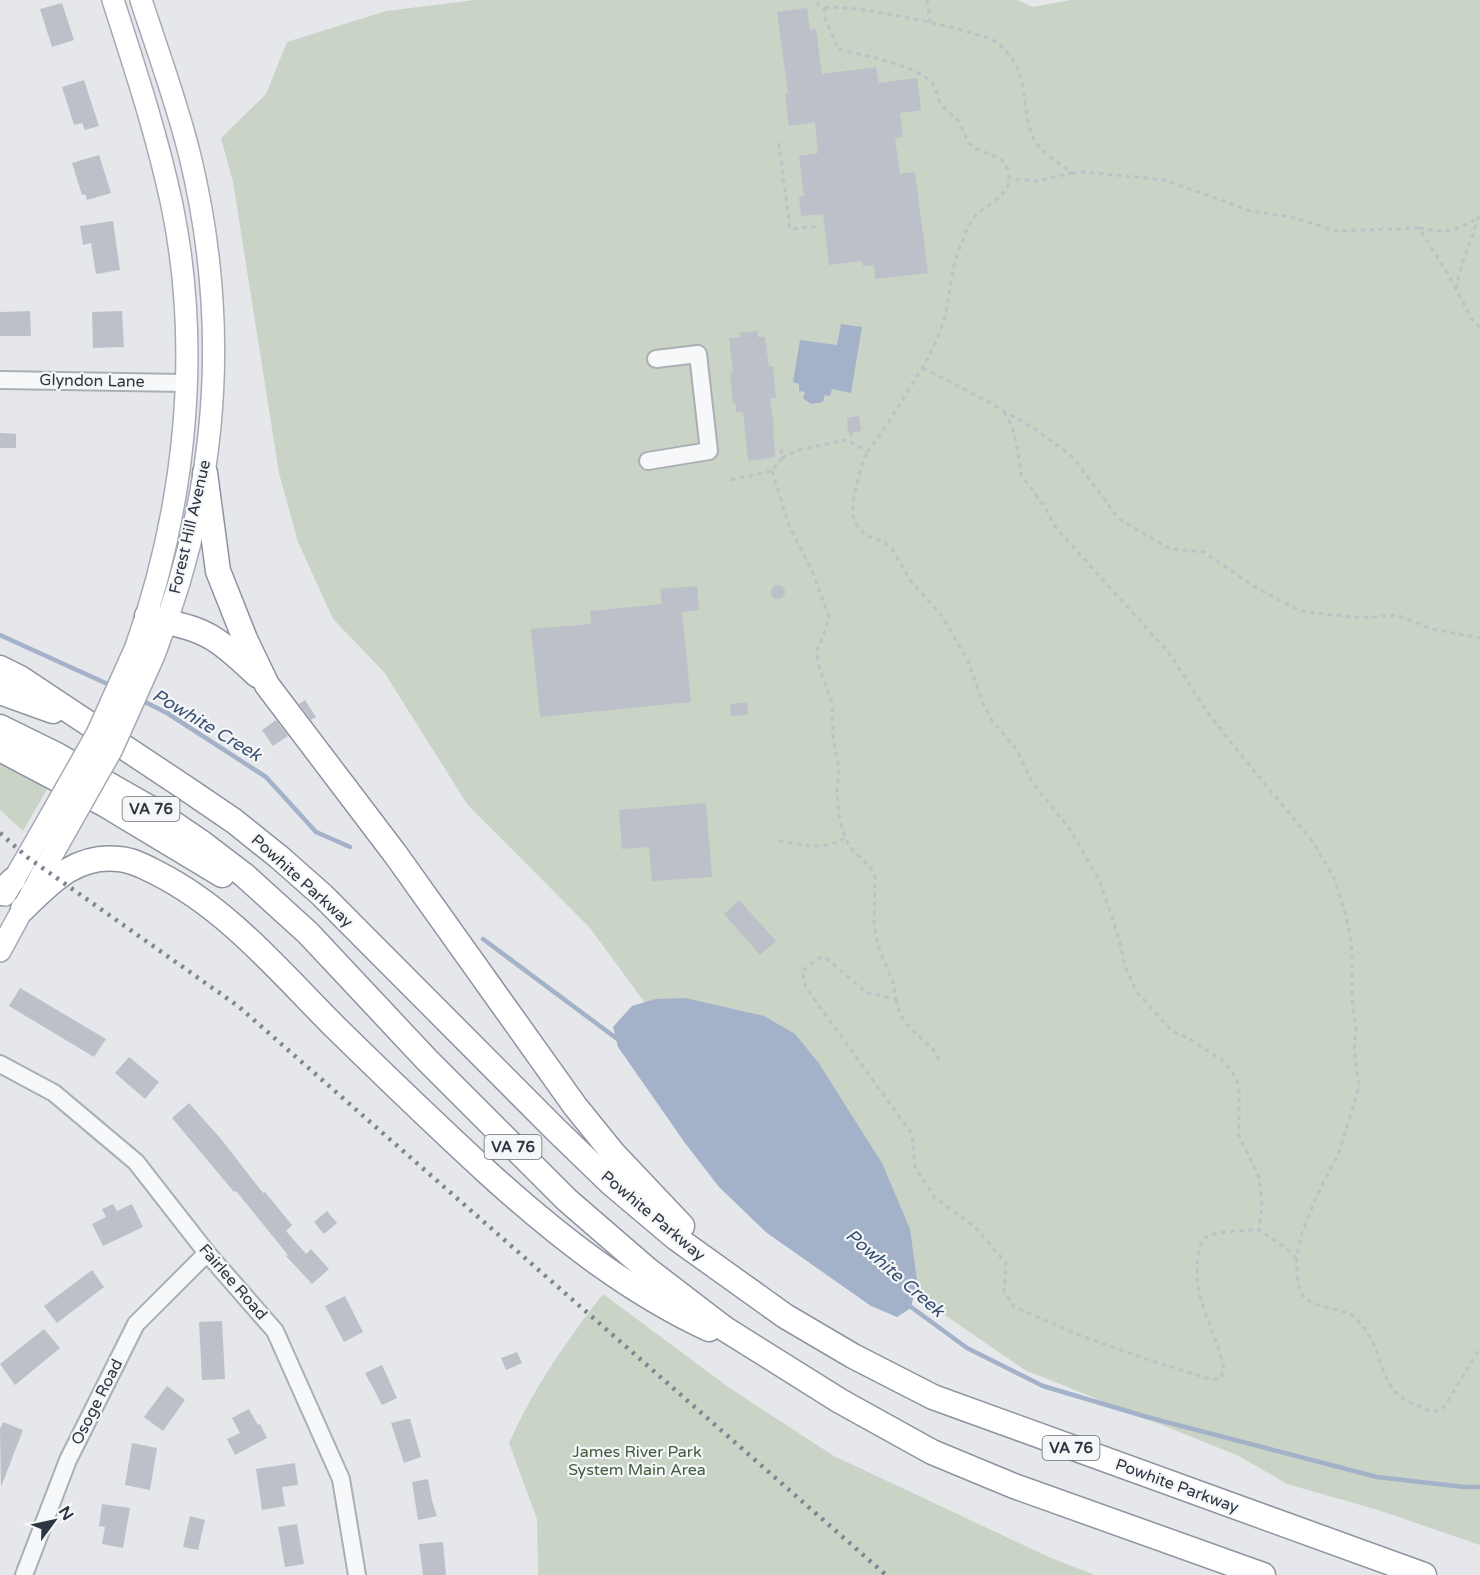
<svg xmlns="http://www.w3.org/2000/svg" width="1480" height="1575" font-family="'Varela Round',sans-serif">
<rect width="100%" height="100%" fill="#e5e7eb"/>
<g fill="#c9d4c6">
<path d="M 475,0 L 1017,0 L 1033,7 L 1070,0 L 1480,0 L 1480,1545 L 1378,1510 L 1287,1484 L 1239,1456 L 1025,1370 L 911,1292 L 709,1090 L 590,928 L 467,804 L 384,672 L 333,619 L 298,542 L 279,473 L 233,182 L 221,138 L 266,94 L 287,42 L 386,11 Z"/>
<path d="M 0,761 L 50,784 L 23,831 L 0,810 Z"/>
<path d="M 603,1294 L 731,1389 L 834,1456 L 1051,1558 L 1095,1575 L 538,1575 L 537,1519 L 509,1443 C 535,1386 565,1343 603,1294 Z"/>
</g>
<g fill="#a3b2c8">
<path d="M 841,324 L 862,327 L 851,393 L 832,389 L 830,396 L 825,395 L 823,402 L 811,404 L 803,398 L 805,392 L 799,391 L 799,384 L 793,382 L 800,340 L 837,345 Z"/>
<path d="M 685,998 L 764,1016 L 795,1034 L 818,1062 L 882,1163 L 910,1229 L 917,1280 L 911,1308 L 897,1317 L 871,1306 L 767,1233 L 719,1187 L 685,1143 L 618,1047 L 613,1027 L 632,1006 L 656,999 Z"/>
</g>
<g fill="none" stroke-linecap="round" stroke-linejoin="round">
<g stroke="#a3b2c8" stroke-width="4.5">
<path d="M 0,635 L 112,686"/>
<path d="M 141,700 L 167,713 L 266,777 L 316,832 L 350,847"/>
<path d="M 483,939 L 620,1041"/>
<path d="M 907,1304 L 967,1348 L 1043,1386 L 1147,1417 L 1377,1477 L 1464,1487 L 1480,1487"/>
</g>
</g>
<g fill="#bcc0c8">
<path d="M 62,3 L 74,40 L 52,47 L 40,9 Z"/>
<path d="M 807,8 L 810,30 L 816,29 L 822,74 L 876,67 L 879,83 L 917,78 L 921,110 L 900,113 L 903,137 L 895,138 L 900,174 L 915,172 L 928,273 L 875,279 L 874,265 L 863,266 L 862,261 L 829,265 L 823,214 L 801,216 L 799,197 L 804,196 L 799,156 L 818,153 L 815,122 L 789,126 L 785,94 L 788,93 L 777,12 Z"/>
<path d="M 84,80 L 99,126 L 85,130 L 82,123 L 74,125 L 62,87 Z"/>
<path d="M 99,155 L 111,193 L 87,200 L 85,194 L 82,195 L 72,163 Z"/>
<path d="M 113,221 L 120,270 L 96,274 L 91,243 L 83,245 L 80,226 Z"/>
<path d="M 30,311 L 31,336 L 0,336 L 0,312 Z"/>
<path d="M 122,311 L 124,347 L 93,348 L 92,312 Z"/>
<path d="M 757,331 L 758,337 L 765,337 L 769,367 L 773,366 L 776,398 L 770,398 L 774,426 L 773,427 L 775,457 L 748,461 L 743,412 L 736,412 L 736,404 L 733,404 L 730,373 L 733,372 L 729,338 L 740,337 L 739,333 Z"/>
<path d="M 859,416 L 861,431 L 848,433 L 847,418 Z"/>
<path d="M 0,433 L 16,434 L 16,448 L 0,448 Z"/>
<circle cx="778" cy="592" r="7"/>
<path d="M 697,586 L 699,610 L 682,612 L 691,702 L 540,717 L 531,629 L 591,624 L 590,611 L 662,604 L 660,589 Z"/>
<path d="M 305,700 L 316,717 L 311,720 L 299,704 Z"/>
<path d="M 747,702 L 748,715 L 731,716 L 730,704 Z"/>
<path d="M 276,720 L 288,736 L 273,746 L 262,730 Z"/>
<path d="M 706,803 L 712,877 L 652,881 L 649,847 L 622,849 L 619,810 Z"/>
<path d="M 739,900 L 776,941 L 760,955 L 724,914 Z"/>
<path d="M 20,988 L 106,1039 L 94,1057 L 9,1006 Z"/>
<path d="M 129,1057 L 159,1082 L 145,1099 L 115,1073 Z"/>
<path d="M 189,1103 L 221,1139 L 263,1193 L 265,1192 L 292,1225 L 286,1231 L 306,1254 L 311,1249 L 329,1269 L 312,1284 L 286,1256 L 288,1255 L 236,1191 L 234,1192 L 172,1118 Z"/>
<path d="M 113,1204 L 117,1211 L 132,1204 L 143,1227 L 103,1246 L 92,1224 L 106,1217 L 102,1209 Z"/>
<path d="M 327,1211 L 337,1223 L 324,1234 L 314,1222 Z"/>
<path d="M 92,1270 L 104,1287 L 57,1323 L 44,1306 Z"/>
<path d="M 345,1296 L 363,1332 L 344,1342 L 325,1306 Z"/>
<path d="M 222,1321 L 225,1379 L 202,1380 L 199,1322 Z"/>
<path d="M 44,1329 L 60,1348 L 15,1385 L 0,1364 Z"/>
<path d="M 517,1352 L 522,1363 L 506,1370 L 501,1358 Z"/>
<path d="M 382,1365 L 397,1398 L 382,1405 L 365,1373 Z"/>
<path d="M 167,1386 L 185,1400 L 163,1431 L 144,1417 Z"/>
<path d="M 249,1409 L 258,1425 L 260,1424 L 267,1438 L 235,1455 L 227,1439 L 240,1433 L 232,1418 Z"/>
<path d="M 407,1419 L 410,1419 L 421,1457 L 404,1463 L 391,1423 Z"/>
<path d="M 3,1422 L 23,1430 L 1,1487 L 0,1429 Z"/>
<path d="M 132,1443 L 157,1448 L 150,1490 L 125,1485 Z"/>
<path d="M 295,1463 L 298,1485 L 282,1487 L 285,1506 L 262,1510 L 256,1469 Z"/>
<path d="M 428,1479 L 432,1501 L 437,1516 L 418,1520 L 412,1482 Z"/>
<path d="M 102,1504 L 130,1508 L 123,1548 L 102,1544 L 105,1527 L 99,1526 Z"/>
<path d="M 190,1516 L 205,1520 L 198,1550 L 183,1547 Z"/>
<path d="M 297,1524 L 304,1564 L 285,1567 L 278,1527 Z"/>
<path d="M 443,1542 L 446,1575 L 423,1575 L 419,1544 Z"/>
</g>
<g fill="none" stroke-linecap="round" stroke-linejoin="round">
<defs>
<g id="minor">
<path d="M 0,380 L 185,383"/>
<path d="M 648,461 L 709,451 L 698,354 L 656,359"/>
<path d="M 0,1064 L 54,1093 L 136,1162 L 207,1253 L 275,1331 L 341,1479 L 357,1575"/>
<path d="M 24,1575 L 68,1460 L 136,1324 L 207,1253"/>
</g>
<g id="major">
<path d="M 113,0 C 135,68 157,135 172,205 C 202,351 185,507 136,647"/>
<path d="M 141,0 C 158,52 177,103 190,156 C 231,326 218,493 154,655"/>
<path d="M 5,895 L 38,838"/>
<path d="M 0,951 L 56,848"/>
</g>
<g id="highway">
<path d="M 205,473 L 218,571 L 245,639 L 267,685 L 396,855 L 575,1106 L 613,1153 L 682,1226"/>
<path d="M 147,616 C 169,623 194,626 214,639 C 230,649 243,662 257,675"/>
<path d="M 0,668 L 20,678 L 187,789 L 234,821 L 279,857 L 322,895 L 556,1130 L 612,1184 L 676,1238 L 785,1316 L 853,1356 L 933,1397 L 1424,1575"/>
<path d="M 0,692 L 53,711"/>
<path d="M 0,727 L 55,754 L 155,811 L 202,843 L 244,875 L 308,933 L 427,1060 L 567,1200 L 648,1270 L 725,1329 L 840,1401 L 932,1452 L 1014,1486 L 1263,1575"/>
<path d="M 0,749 L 104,804 L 222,875"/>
<path d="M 0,893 L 13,880"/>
<path d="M 23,909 C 51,882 76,854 119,859 C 133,860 145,867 157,873 C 228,909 279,971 334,1026 C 385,1076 436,1125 488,1173 C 554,1233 627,1291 709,1329"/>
</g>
</defs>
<use href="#minor" stroke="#aaaeb5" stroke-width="20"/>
<use href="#major" stroke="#a5aab6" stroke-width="24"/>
<use href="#highway" stroke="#8d93a1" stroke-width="27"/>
<g stroke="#bec1c6" stroke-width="3" stroke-dasharray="4.5 4.5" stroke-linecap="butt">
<path d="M 927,0 L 930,23"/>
<path d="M 825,8 C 850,3 963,28 990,39 C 998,42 1006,50 1011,57 C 1028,80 1022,110 1032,135 C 1039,152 1058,162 1072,173 L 1038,181 L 1010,179"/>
<path d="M 779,143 L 790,229 L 820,226"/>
<path d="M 1072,173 L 1085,172 L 1165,180 L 1251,211 L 1291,217 L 1337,231 L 1419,228 L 1448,274 L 1472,319 L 1480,328"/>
<path d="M 1419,228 C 1448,233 1453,233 1479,217"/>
<path d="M 1456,289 L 1459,274 L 1480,213"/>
<path d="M 923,368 L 985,400 L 1038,431 L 1073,457 L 1119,519 L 1170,549 L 1204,552 L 1255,587 L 1300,611 L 1361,618 L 1397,615 L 1432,629 L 1480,638"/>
<path d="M 1004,412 L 1011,424 L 1017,446 L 1021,475 L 1045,507 L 1056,528 L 1169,653 L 1206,710 L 1232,744 L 1313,842 L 1334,878 L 1347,919 L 1352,950 L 1352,999 L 1356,1029 L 1354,1050 L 1359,1086 L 1340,1150 L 1317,1195 L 1302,1233 L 1296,1258 L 1282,1245 L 1259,1230"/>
<path d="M 851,432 L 851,442"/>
<path d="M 782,458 L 798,450 L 846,440 L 868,451 C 885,430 897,408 911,386 C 925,363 938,342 945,316 C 951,292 950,268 961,245 C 964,237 967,227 972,220 C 981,205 1011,198 1009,177 C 1006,150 984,158 970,144 C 964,137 963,127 957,120 C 951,113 943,109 939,100 C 936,94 936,88 932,83 C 917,65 861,55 838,49 L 826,21 L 824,8 L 813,0"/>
<path d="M 772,471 L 790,528 L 813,573 L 829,617 L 823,637 L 817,650 L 818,663 L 832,703 L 833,738 L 839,769 L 837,790 L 839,816 L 845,838 L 850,847 L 871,868 L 875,877 L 874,924 L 878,946 L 893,983 L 896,999 L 867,993 L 826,958 L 821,957 L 802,971 L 806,988 L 912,1134 L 915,1167 L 935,1198 L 974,1226 L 1006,1263 L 1004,1291 L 1013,1306 L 1076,1334 L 1146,1359 L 1207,1378 L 1219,1379 L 1224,1371 C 1220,1343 1205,1319 1199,1292 C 1196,1278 1195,1248 1205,1238 C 1212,1231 1248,1230 1259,1230 L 1262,1206 L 1259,1177 L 1239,1136 L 1239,1085 L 1232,1072 L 1223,1061 L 1190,1039 L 1172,1031 L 1136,991 L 1125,966 L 1118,935 L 1099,879 L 1069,828 L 1032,782 L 1017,750 L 991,719 L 983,703 L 968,661 L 942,616 L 910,580 L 892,549 L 885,543 L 866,535 L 857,526 L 853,516 L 853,501 L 861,467 L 868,451"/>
<path d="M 731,480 L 772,471 L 782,458 L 781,448"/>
<path d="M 779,841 C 803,845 824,851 845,838"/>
<path d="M 896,999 L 900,1015 L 910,1028 L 933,1049 L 940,1061"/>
<path d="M 1296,1258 C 1297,1268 1297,1281 1300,1290 C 1308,1310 1337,1306 1353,1316 C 1357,1319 1362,1325 1365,1329 C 1381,1350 1380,1381 1402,1398 C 1407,1401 1414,1404 1419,1406 C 1429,1412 1434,1414 1444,1407 L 1480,1348"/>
</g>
<use href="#minor" stroke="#f7f8fa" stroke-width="16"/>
<use href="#major" stroke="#fff" stroke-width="21"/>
<use href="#highway" stroke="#fff" stroke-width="24"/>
<path stroke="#7f8693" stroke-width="4.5" stroke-dasharray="3 6" stroke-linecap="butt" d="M 0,833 L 27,857 L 238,1006 L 886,1575"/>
<defs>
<g id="major-bridge">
<path d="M 38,838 L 97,734 L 136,647"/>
<path d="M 56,848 L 112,749 L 154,655"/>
</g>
</defs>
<use href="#major-bridge" stroke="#a5aab6" stroke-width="24" stroke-linecap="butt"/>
<use href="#major-bridge" stroke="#fff" stroke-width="21"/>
</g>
<g text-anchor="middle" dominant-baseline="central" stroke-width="4.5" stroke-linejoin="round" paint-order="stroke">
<g fill="#f4f6f8" stroke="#696e79" stroke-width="1.5">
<rect x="122.5" y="797" width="57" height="24" rx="4.5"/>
<rect x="484.5" y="1135" width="57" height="24" rx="4.5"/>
<rect x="1042.5" y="1436" width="57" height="24" rx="4.5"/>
</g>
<g font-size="15" font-weight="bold" fill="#2d3442">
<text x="151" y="809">VA 76</text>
<text x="513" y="1147">VA 76</text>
<text x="1071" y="1448">VA 76</text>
</g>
<g font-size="16" fill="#2d3442" stroke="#f4f6f8">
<text transform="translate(92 381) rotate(1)">Glyndon Lane</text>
<text transform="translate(190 527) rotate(-77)">Forest Hill Avenue</text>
<text transform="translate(302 881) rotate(42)">Powhite Parkway</text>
<text transform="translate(653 1216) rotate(40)">Powhite Parkway</text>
<text transform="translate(233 1282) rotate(49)">Fairlee Road</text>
<text transform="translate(97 1402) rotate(-63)">Osoge Road</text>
<text transform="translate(1177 1486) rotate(20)">Powhite Parkway</text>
</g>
<g font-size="16" fill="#405d3c" stroke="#f4f6f8">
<text x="637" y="1452">James River Park<tspan x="637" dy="18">System Main Area</tspan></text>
</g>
<g font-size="18" font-style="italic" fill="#3a5073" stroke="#f4f6f8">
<text transform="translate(207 725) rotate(31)">Powhite Creek</text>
<text transform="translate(895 1273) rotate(41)">Powhite Creek</text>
</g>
</g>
<g transform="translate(54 1521) rotate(57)" stroke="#f4f6f8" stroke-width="4.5" paint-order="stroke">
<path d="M0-4.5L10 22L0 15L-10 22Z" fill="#2d3442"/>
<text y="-9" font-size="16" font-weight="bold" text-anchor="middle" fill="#2d3442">N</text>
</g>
</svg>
